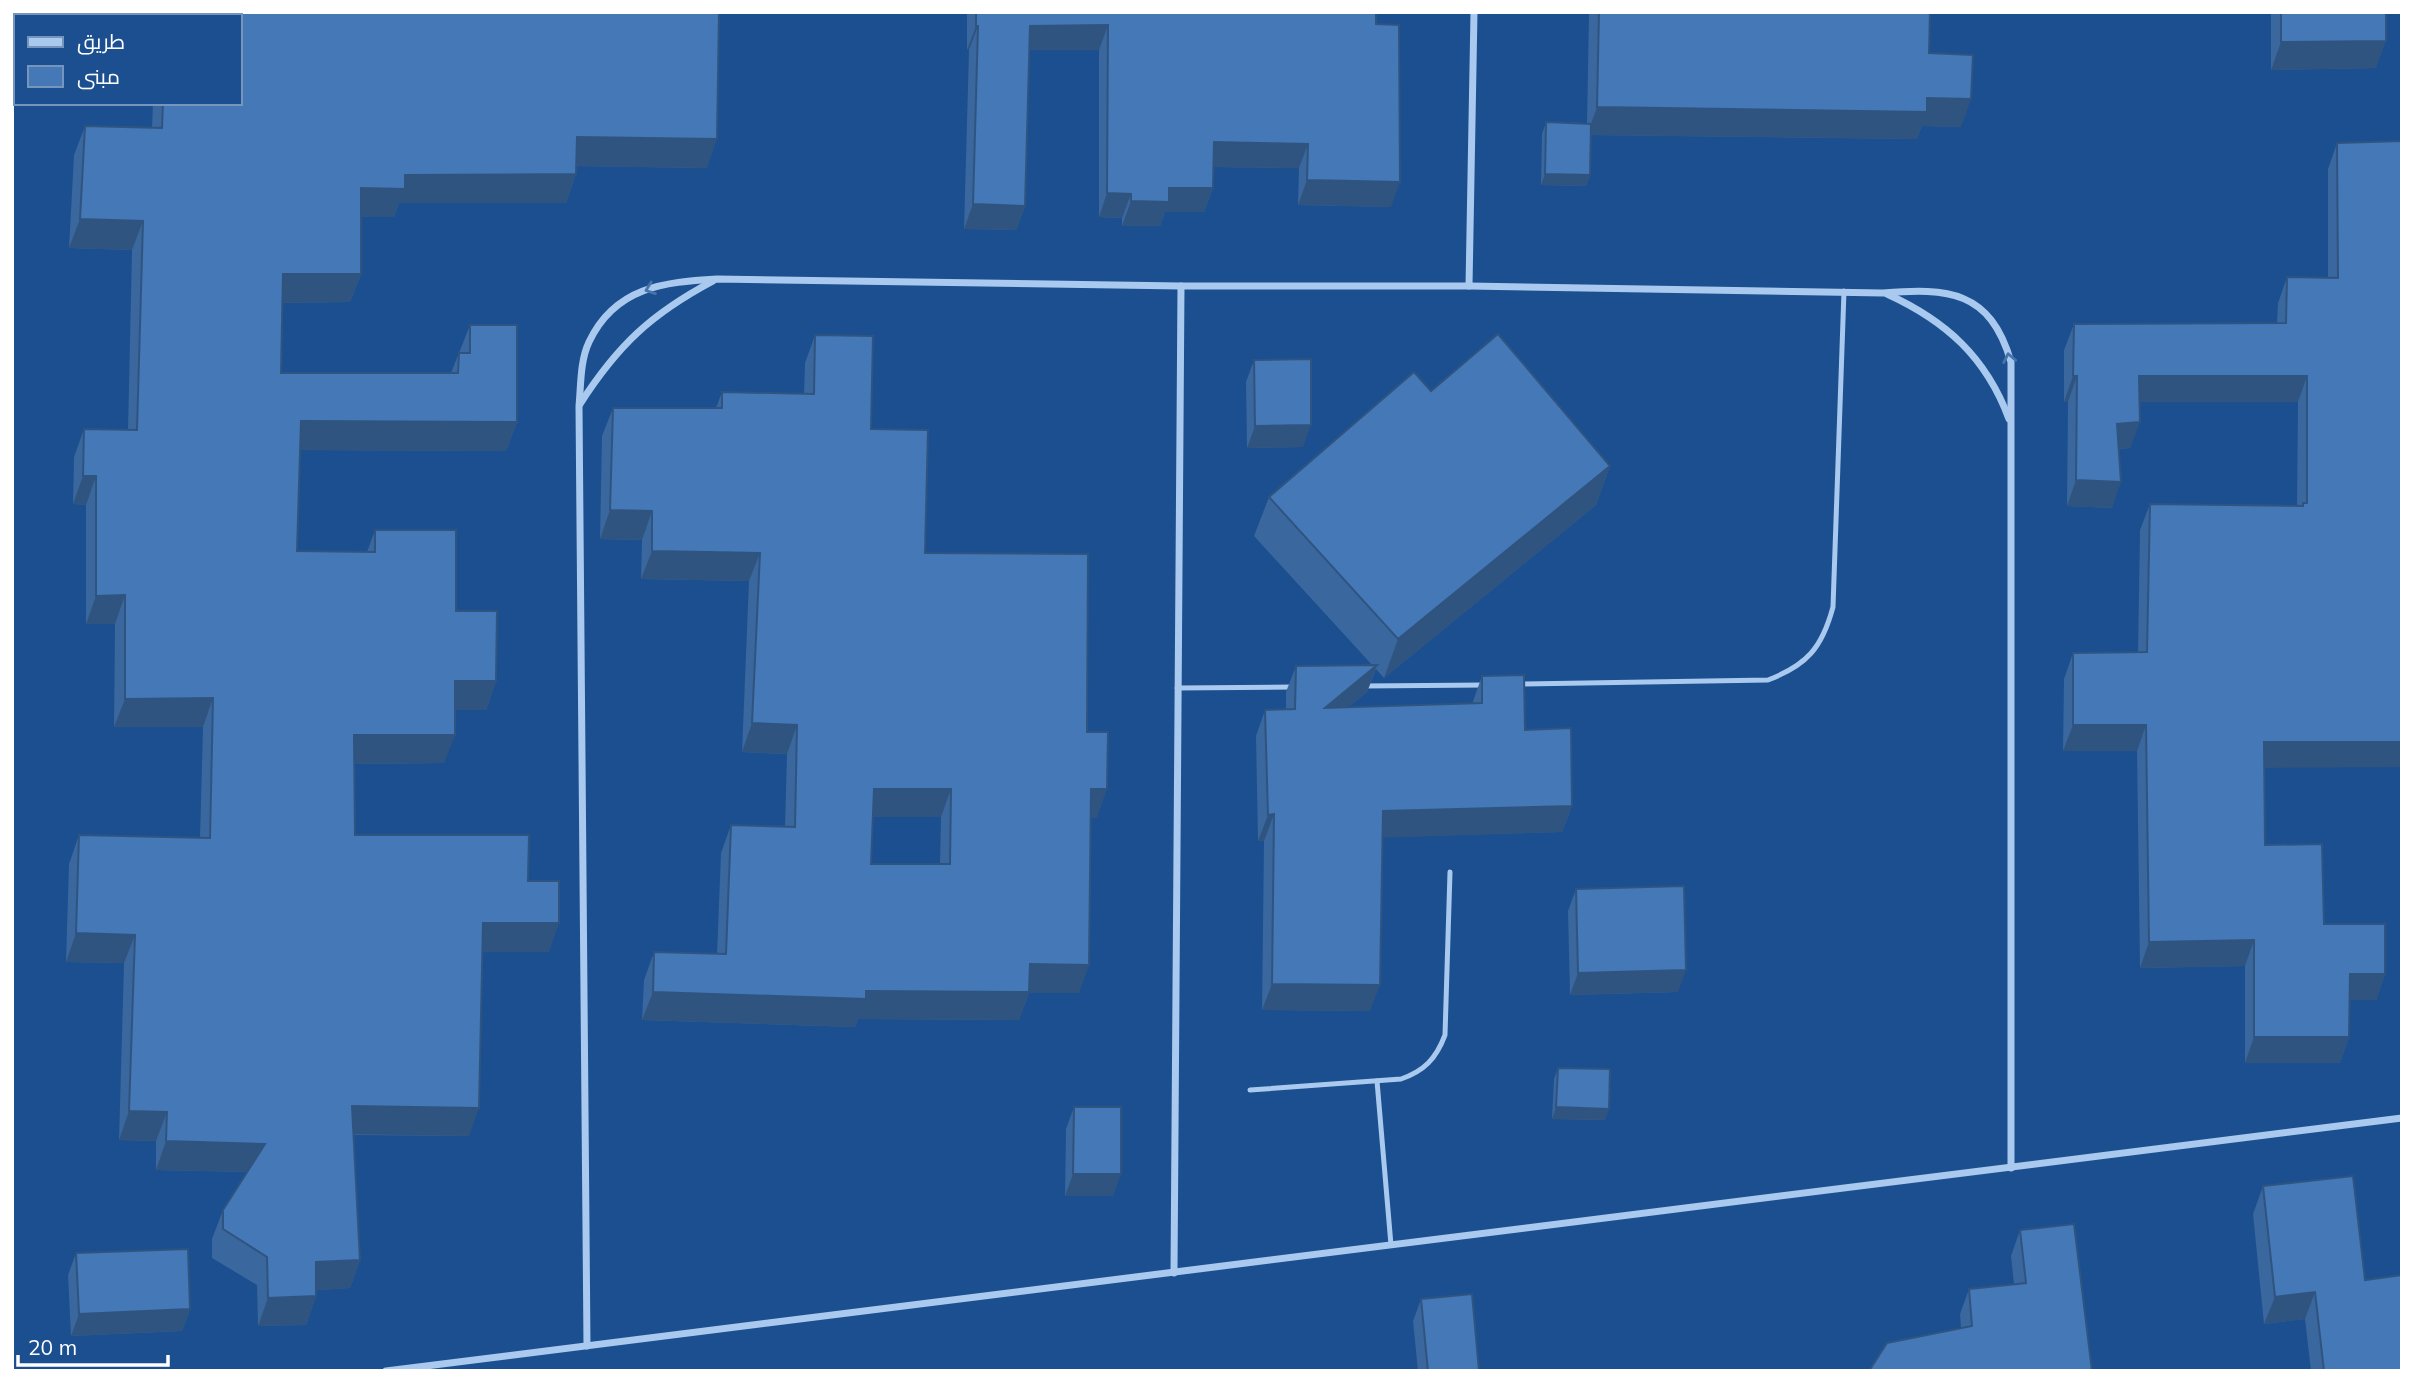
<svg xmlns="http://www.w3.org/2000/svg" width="2414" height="1383" font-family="Mulish,Cairo,sans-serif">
<rect width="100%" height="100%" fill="#1b4f8f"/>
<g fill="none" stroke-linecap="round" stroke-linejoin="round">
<g stroke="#a9c9ee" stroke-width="5">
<path d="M 1520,684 L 1768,680 C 1807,665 1822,648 1833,607 L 1844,291"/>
<path d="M 1363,686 L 1486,685"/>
<path d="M 1177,688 L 1293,687"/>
<path d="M 1377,1081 L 1391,1245"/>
<path d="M 1250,1090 L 1401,1079 C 1424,1071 1436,1059 1445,1035 L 1450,872"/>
</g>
<g stroke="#a9c9ee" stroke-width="7">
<path d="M 1469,286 L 1474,12"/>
<path d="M 1887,294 C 1946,321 1986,357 2009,419"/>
<path d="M 580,404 C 618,345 651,314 713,281"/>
<path d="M 1174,1273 L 1181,286"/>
<path d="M 587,1346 L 579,406 C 581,385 580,361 589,342 C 615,287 664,282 717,279 L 1181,286 L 1469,286 L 1883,293 C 1948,288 1990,290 2011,362 L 2011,1168"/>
<path d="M 386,1371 L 2402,1118"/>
</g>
</g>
<g fill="#3a679d" fill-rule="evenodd">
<path d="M 185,12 L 719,12 L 707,168 L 576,166 L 576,174 L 566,203 L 399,203 L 394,217 L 361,217 L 361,274 L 350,302 L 282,303 L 281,373 L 451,373 L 470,325 L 517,422 L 506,451 L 300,450 L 297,551 L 367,552 L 375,530 L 456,611 L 496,681 L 486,710 L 455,710 L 444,763 L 355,764 L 355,835 L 528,881 L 549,952 L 482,952 L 469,1136 L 354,1135 L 360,1260 L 350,1288 L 316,1290 L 316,1296 L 306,1325 L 258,1326 L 257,1285 L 212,1258 L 212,1239 L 223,1210 L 247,1172 L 156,1170 L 156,1141 L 119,1140 L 124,963 L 66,962 L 69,864 L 79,835 L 200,838 L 203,727 L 114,727 L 115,624 L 86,624 L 86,505 L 73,504 L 74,457 L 84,429 L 128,430 L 132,250 L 69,248 L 74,155 L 85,126 L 152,127 L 153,103 L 240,103 L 240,16 L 185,16 Z"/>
<path d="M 967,12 L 1376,12 L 1376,24 L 1391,207 L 1298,205 L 1299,168 L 1214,167 L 1213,188 L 1204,212 L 1165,212 L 1160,226 L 1122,226 L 1122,218 L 1099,217 L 1099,50 L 1029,50 L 1025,206 L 1016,230 L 964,229 L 969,50 L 967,50 Z"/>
<path d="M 1589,12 L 1930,12 L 1929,53 L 1961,127 L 1922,126 L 1917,139 L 1591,135 L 1590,175 L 1586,186 L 1541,185 L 1542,134 L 1546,122 L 1587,123 Z"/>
<path d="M 2271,12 L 2386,12 L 2376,68 L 2271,70 Z"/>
<path d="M 2402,141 L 2264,768 L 2265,845 L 2324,924 L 2385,974 L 2376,1000 L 2349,1000 L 2349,1037 L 2340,1063 L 2245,1063 L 2245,966 L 2140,968 L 2137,751 L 2063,751 L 2064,679 L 2073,653 L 2138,652 L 2140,530 L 2150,504 L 2297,505 L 2298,402 L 2139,402 L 2130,448 L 2119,449 L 2112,508 L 2067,506 L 2068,402 L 2064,402 L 2064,350 L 2074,324 L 2277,323 L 2278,303 L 2287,277 L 2328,278 L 2328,169 L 2337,143 Z"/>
<path d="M 815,335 L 871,429 L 925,553 L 1087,732 L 1097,818 L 1090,818 L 1079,993 L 1029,993 L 1019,1020 L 858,1019 L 855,1027 L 642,1020 L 644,980 L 654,952 L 717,954 L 721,853 L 731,825 L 785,826 L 787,754 L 742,752 L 749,581 L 641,579 L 642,540 L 600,539 L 602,436 L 613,408 L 716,408 L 722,392 L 804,394 L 805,363 ZM 873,817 L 941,817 L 940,864 L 871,864 Z"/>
<path d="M 1254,360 L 1303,447 L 1247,448 L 1246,382 Z"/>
<path d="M 1431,391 L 1610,466 L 1596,505 L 1384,678 L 1376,669 L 1367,692 L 1348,707 L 1472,704 L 1482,676 L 1525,730 L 1572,806 L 1562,832 L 1382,837 L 1370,1011 L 1262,1010 L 1264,841 L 1258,841 L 1256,736 L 1265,710 L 1286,709 L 1286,692 L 1296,666 L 1373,666 L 1254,536 L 1269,497 Z"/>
<path d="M 1576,889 L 1678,992 L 1570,995 L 1568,911 Z"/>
<path d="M 1558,1068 L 1605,1120 L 1552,1119 L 1554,1079 Z"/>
<path d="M 1074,1107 L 1113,1196 L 1065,1196 L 1066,1129 Z"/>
<path d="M 2263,1186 L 2365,1280 L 2402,1371 L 2311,1371 L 2305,1319 L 2264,1324 L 2253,1214 Z"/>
<path d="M 2020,1230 L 2092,1371 L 1961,1328 L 1960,1314 L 1969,1289 L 2014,1284 L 2011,1256 Z"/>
<path d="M 76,1253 L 190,1309 L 182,1331 L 71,1336 L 68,1275 Z"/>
<path d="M 1421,1299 L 1479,1371 L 1418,1371 L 1413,1321 Z"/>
</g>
<g fill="#305480">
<path d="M 1108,25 L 1099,50 L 1021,50 L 1030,26 Z"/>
<path d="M 976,26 L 978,26 L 969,50 L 967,50 Z"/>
<path d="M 2386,41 L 2376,68 L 2271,70 L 2281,42 Z"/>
<path d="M 1927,98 L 1971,99 L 1961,127 L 1922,126 L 1917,139 L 1587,135 L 1597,107 Z"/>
<path d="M 577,137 L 717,139 L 707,168 L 566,166 Z"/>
<path d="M 1214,142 L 1308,144 L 1299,168 L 1205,167 Z"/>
<path d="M 576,174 L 566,203 L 399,203 L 394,217 L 351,217 L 361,188 L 405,175 Z"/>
<path d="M 1545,174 L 1590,175 L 1586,186 L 1541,185 Z"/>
<path d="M 1307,180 L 1400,182 L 1391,207 L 1298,205 Z"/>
<path d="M 1169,188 L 1213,188 L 1204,212 L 1165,212 L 1160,226 L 1122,226 L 1131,201 Z"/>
<path d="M 1107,193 L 1131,194 L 1122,218 L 1099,217 Z"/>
<path d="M 973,204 L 1025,206 L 1016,230 L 964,229 Z"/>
<path d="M 80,219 L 143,221 L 132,250 L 69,248 Z"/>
<path d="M 283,274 L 361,274 L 350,302 L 272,303 Z"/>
<path d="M 2073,376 L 2077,376 L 2068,402 L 2064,402 Z"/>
<path d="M 2139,376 L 2307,376 L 2298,402 L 2129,402 Z"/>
<path d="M 301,421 L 517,422 L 506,451 L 291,450 Z"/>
<path d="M 2140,422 L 2130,448 L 2107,450 L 2117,424 Z"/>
<path d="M 1311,425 L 1303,447 L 1247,448 L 1255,426 Z"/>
<path d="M 1610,466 L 1596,505 L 1384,678 L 1398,639 Z"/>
<path d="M 83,476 L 96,476 L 86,505 L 73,504 Z"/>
<path d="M 2076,480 L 2121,482 L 2112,508 L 2067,506 Z"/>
<path d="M 610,510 L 652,511 L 642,540 L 600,539 Z"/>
<path d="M 652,551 L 760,553 L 749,581 L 641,579 Z"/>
<path d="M 125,595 L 115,624 L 86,624 L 96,596 Z"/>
<path d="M 1377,665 L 1367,692 L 1315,735 L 1325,708 Z"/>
<path d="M 455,681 L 496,681 L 486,710 L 445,710 Z"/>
<path d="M 213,698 L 203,727 L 114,727 L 125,699 Z"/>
<path d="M 752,723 L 797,725 L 787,754 L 742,752 Z"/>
<path d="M 2073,725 L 2146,725 L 2137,751 L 2063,751 Z"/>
<path d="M 354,735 L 455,735 L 444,763 L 344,764 Z"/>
<path d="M 2264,742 L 2402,742 L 2402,767 L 2254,768 Z"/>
<path d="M 874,789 L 951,789 L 941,817 L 863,817 Z"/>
<path d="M 1091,789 L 1107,789 L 1097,818 L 1080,818 Z"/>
<path d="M 1572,806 L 1562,832 L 1373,838 L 1383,811 Z"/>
<path d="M 1274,814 L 1264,841 L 1258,841 L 1268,815 Z"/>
<path d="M 483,923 L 559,923 L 549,952 L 473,952 Z"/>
<path d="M 76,933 L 135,935 L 124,963 L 66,962 Z"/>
<path d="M 2254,940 L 2245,966 L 2140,968 L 2149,942 Z"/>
<path d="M 1030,964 L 1089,965 L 1079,993 L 1029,993 L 1019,1020 L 858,1019 L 855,1027 L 642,1020 L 653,992 L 866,991 Z"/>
<path d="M 1686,970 L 1678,992 L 1570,995 L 1578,973 Z"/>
<path d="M 2350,974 L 2385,974 L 2376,1000 L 2340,1000 Z"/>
<path d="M 1272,984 L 1380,985 L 1370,1011 L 1262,1010 Z"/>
<path d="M 2254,1037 L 2349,1037 L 2340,1063 L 2245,1063 Z"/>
<path d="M 352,1106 L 479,1108 L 469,1136 L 342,1134 Z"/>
<path d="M 1556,1107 L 1609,1109 L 1605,1120 L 1552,1119 Z"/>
<path d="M 129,1111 L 167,1112 L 156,1141 L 119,1140 Z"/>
<path d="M 166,1141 L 265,1144 L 254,1172 L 156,1170 Z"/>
<path d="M 1073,1174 L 1121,1174 L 1113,1196 L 1065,1196 Z"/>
<path d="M 360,1260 L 350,1288 L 305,1291 L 316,1262 Z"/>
<path d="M 2315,1292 L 2305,1319 L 2264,1324 L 2275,1297 Z"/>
<path d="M 316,1296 L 306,1325 L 258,1326 L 268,1298 Z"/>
<path d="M 190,1309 L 182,1331 L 71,1336 L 79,1314 Z"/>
</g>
<g fill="#4478b7" stroke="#305480" stroke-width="2" fill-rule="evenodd">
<path d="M 195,12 L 719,12 L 717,139 L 577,137 L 576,174 L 405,175 L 405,189 L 361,188 L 361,274 L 283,274 L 281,373 L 458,373 L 459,353 L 470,353 L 470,325 L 517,325 L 517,422 L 301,421 L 297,551 L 375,552 L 375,530 L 456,530 L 456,611 L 497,611 L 496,681 L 455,681 L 455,735 L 354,735 L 355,835 L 529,835 L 528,881 L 559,881 L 559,923 L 483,923 L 479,1108 L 352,1106 L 360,1260 L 316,1262 L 316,1296 L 268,1298 L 267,1257 L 223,1229 L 223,1210 L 265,1144 L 166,1141 L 167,1112 L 129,1111 L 135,935 L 76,933 L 79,835 L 210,838 L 213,698 L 125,699 L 125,595 L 96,596 L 96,476 L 83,476 L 84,429 L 137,430 L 143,221 L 80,219 L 85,126 L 162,128 L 163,103 L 240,103 L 240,16 L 194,16 Z"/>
<path d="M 976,12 L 1376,12 L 1376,24 L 1399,25 L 1400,182 L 1307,180 L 1308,144 L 1214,142 L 1213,188 L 1169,188 L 1169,202 L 1131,201 L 1131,194 L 1107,193 L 1108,25 L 1030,26 L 1025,206 L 973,204 L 978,26 L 976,26 Z"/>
<path d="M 1599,12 L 1930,12 L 1929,53 L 1973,55 L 1971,99 L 1927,98 L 1927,112 L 1597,107 Z"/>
<path d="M 2281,12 L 2386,12 L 2386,41 L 2281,42 Z"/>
<path d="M 1546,122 L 1591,124 L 1590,175 L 1545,174 Z"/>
<path d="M 2402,141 L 2402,742 L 2264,742 L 2265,845 L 2322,844 L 2324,924 L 2385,924 L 2385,974 L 2350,974 L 2349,1037 L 2254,1037 L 2254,940 L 2149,942 L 2146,725 L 2073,725 L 2073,653 L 2147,652 L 2150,504 L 2303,506 L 2303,503 L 2307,503 L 2307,376 L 2139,376 L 2140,422 L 2117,424 L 2121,482 L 2076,480 L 2077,376 L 2073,376 L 2074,324 L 2286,323 L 2287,277 L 2338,278 L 2337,143 Z"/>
<path d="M 1498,334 L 1610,466 L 1398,639 L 1269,497 L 1414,372 L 1431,391 Z"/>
<path d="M 815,335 L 873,336 L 871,429 L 928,430 L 925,553 L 1088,554 L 1087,732 L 1108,732 L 1107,789 L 1091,789 L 1089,965 L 1030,964 L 1029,992 L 866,991 L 866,999 L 653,992 L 654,952 L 726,954 L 731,825 L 795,827 L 797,725 L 752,723 L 760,553 L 652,551 L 652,511 L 610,510 L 613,408 L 722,408 L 722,392 L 814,394 ZM 874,789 L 951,789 L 950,864 L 871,864 Z"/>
<path d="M 1311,359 L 1311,425 L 1255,426 L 1254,360 Z"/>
<path d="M 1377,665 L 1325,708 L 1482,703 L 1482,676 L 1524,675 L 1525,730 L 1571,728 L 1572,806 L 1383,811 L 1380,985 L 1272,984 L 1274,814 L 1268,815 L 1265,710 L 1295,709 L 1296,666 Z"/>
<path d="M 1684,886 L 1686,970 L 1578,973 L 1576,889 Z"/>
<path d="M 1558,1068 L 1610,1069 L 1609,1109 L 1556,1107 Z"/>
<path d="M 1074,1107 L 1121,1107 L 1121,1174 L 1073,1174 Z"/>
<path d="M 2353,1176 L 2365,1280 L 2402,1275 L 2402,1371 L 2324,1371 L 2315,1292 L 2275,1297 L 2263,1186 Z"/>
<path d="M 2074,1224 L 2092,1371 L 1869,1371 L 1887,1343 L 1972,1326 L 1969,1289 L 2026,1283 L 2020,1230 Z"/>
<path d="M 188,1249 L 190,1309 L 79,1314 L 76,1253 Z"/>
<path d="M 1472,1294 L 1479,1371 L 1428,1371 L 1421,1299 Z"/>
</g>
<defs><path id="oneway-chevron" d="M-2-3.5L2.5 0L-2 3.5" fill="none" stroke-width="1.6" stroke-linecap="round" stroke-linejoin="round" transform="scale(1.75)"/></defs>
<g stroke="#4674ac">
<use href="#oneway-chevron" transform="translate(650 289) rotate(160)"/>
<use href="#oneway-chevron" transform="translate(2009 358) rotate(-101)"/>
</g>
<rect width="2414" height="1383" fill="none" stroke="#ffffff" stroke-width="28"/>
<rect x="14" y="14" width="228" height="91" fill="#1b4f8f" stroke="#7695bc" stroke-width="2"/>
<rect x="28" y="37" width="35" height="10" fill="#a9c9ee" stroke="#7695bc" stroke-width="2"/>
<text x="77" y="49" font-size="21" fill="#ffffff">طريق</text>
<rect x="28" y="66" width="35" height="21" fill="#4478b7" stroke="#7695bc" stroke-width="2"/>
<text x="77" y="84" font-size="21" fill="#ffffff">مبنى</text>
<path d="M18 1355v10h150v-10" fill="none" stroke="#ffffff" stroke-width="3.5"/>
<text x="28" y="1355" font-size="21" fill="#ffffff" stroke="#1b4f8f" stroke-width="5" paint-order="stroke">20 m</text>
</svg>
